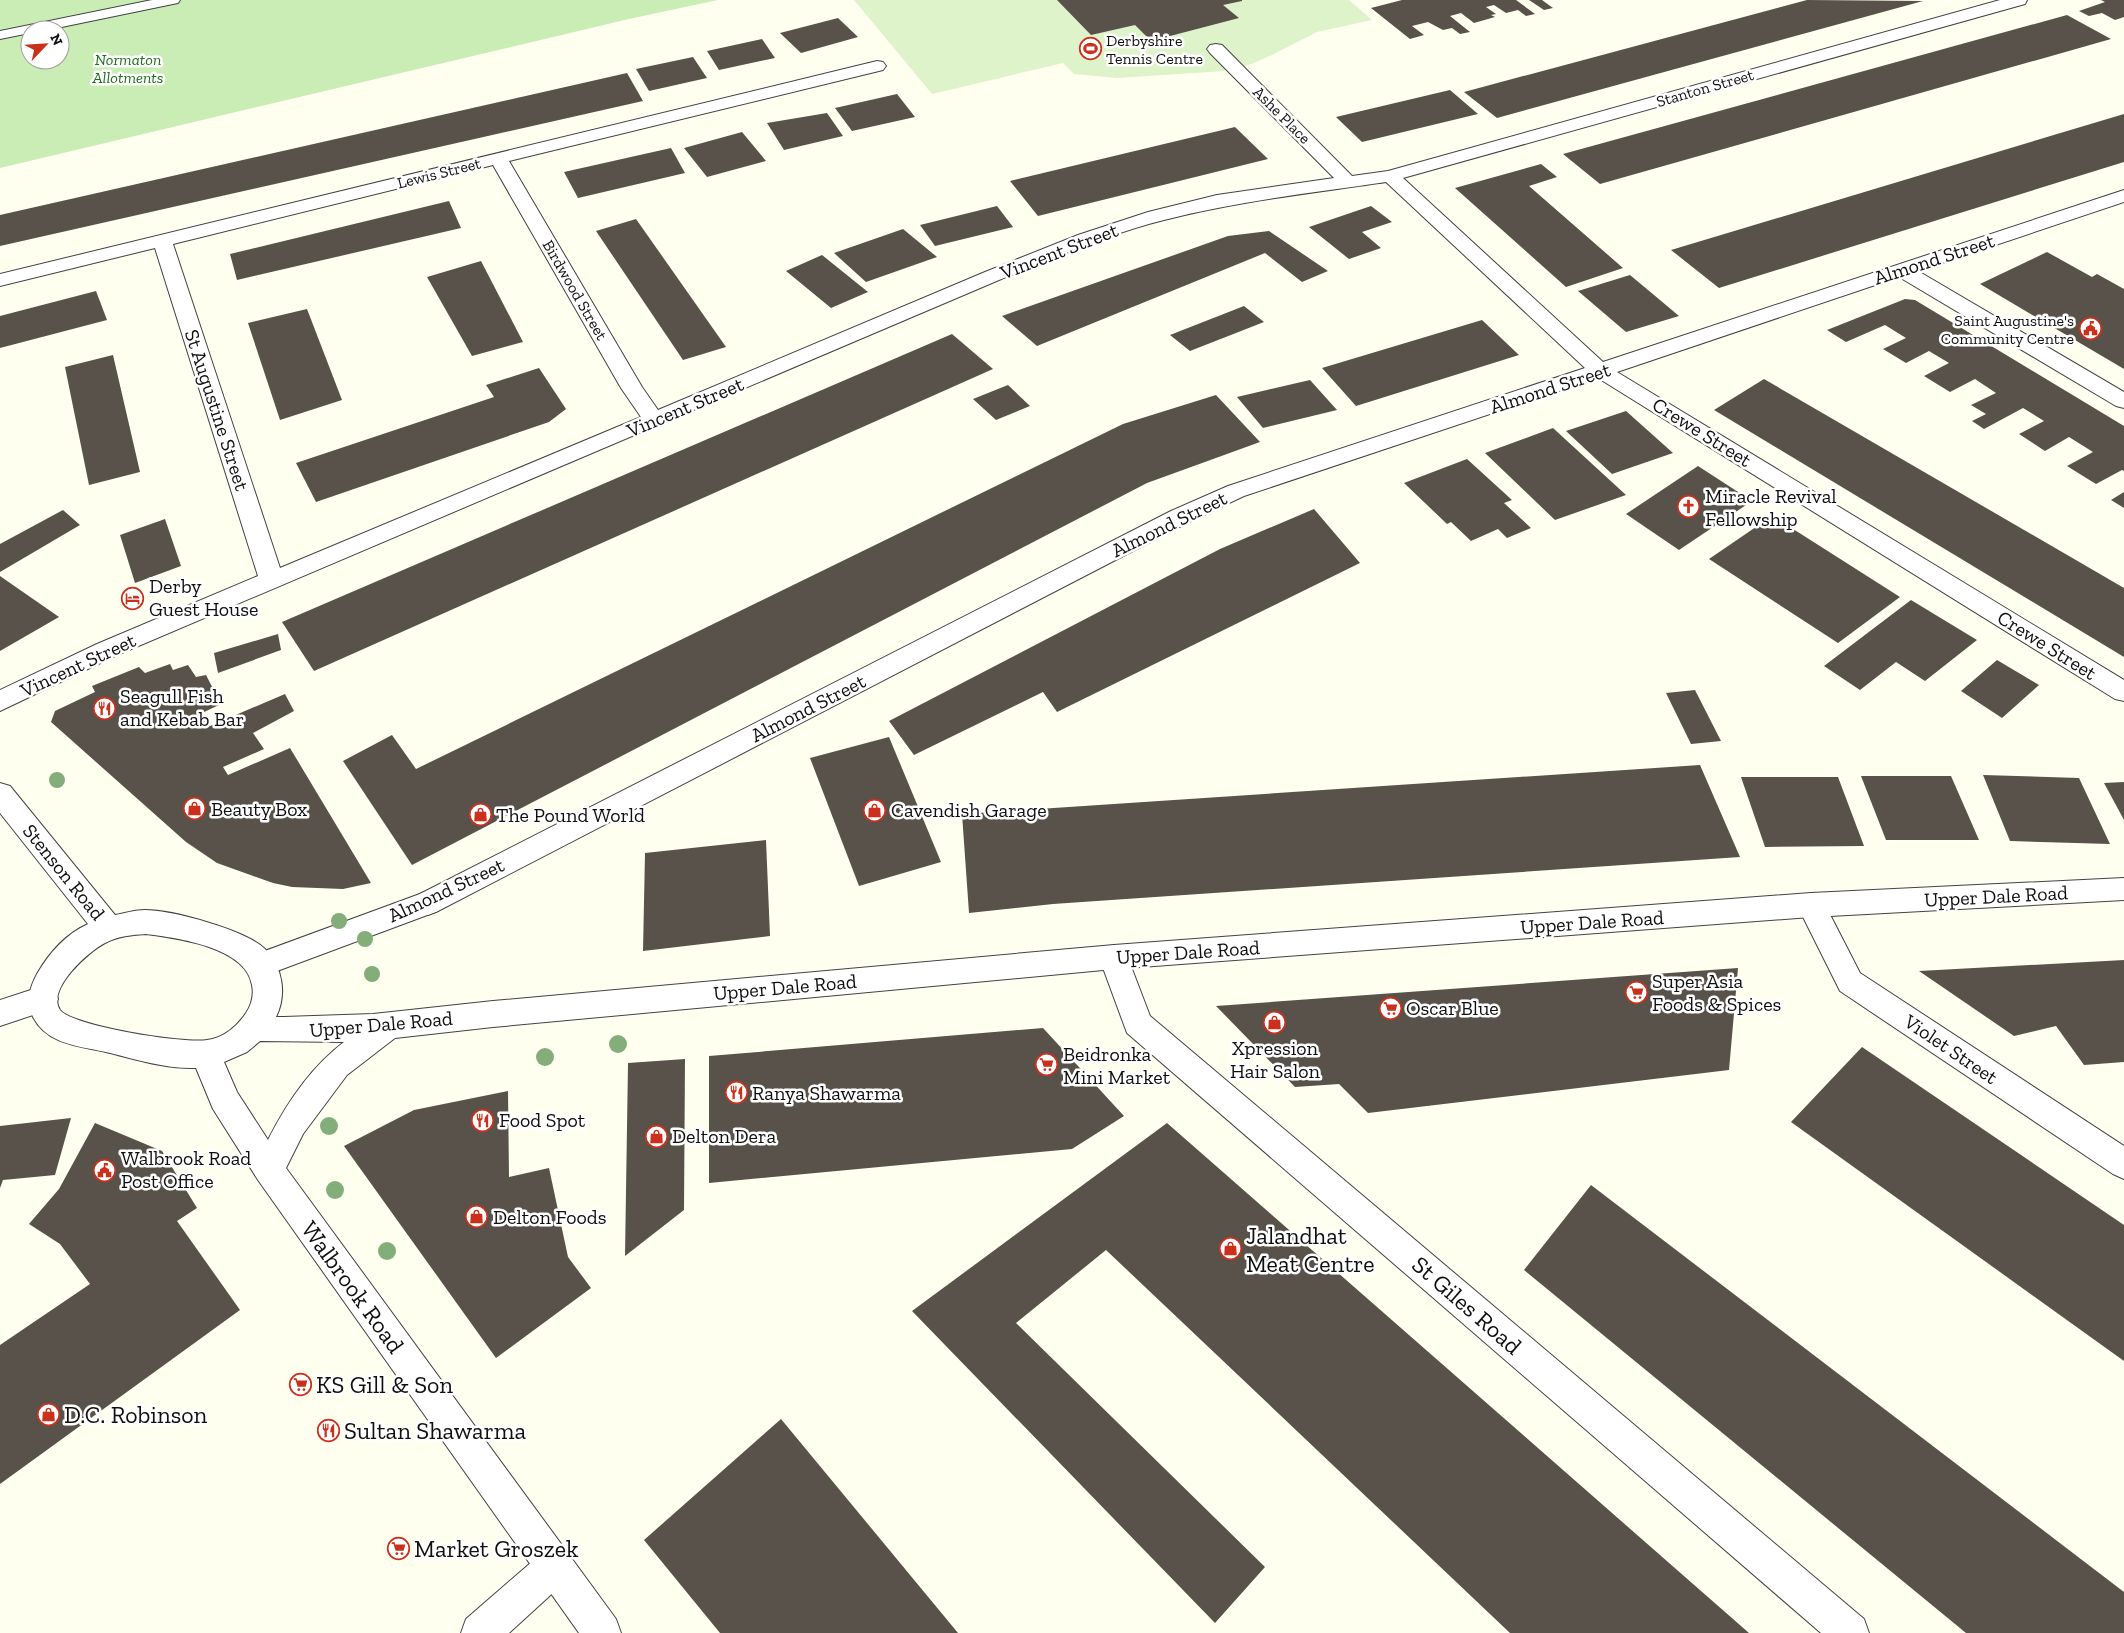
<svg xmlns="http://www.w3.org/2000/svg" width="2124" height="1633" font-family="'Zilla Slab',serif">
<rect width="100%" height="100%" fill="#fffff0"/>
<path fill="#caedb6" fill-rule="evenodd" d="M 0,0 L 718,0 L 629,19 L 0,168 ZM 30,30 L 60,30 L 60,60 L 30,60 Z"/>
<path fill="#def3c9" d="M 854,0 L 1349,0 L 1372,20 L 1317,32 L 1274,54 L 1249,65 L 1225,71 L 1117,78 L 1074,74 L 1063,63 L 932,94 Z"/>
<g fill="#58524a">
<path d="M 1057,0 L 1242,0 L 1242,1 L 1223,5 L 1239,18 L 1151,41 L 1135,25 L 1091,35 Z"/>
<path d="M 1402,0 L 1516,0 L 1535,14 L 1526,16 L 1518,10 L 1506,13 L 1494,5 L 1486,7 L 1496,14 L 1491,15 L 1495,17 L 1474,23 L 1461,13 L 1450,16 L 1470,32 L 1460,34 L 1452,28 L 1443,30 L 1428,22 L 1412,26 L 1424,35 L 1410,39 L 1371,8 Z"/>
<path d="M 1529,0 L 1542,0 L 1553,8 L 1544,10 Z"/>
<path d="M 1807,0 L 1923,1 L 1497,118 L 1464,92 Z"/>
<path d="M 2101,0 L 2124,0 L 2124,17 L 2115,20 L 2102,13 L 2089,16 L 2079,11 L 2105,2 Z"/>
<path d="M 2067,15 L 2111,39 L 1600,184 L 1563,154 Z"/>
<path d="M 838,18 L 858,37 L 801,53 L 780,33 Z"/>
<path d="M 762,39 L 775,58 L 719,70 L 707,51 Z"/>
<path d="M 693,57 L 707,78 L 649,91 L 636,69 Z"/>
<path d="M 627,73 L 643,101 L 0,246 L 0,215 Z"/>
<path d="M 1450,90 L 1478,114 L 1362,142 L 1336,117 Z"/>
<path d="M 897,94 L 915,117 L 852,131 L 835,108 Z"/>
<path d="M 827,113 L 843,136 L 784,150 L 767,123 Z"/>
<path d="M 2124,114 L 2124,162 L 1719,288 L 1671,250 Z"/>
<path d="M 1235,127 L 1268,159 L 1038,216 L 1010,181 Z"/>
<path d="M 742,132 L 766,161 L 707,177 L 684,148 Z"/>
<path d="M 671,148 L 685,173 L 578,198 L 564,172 Z"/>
<path d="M 1541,164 L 1557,177 L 1529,186 L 1623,268 L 1566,287 L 1455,188 Z"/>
<path d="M 449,201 L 461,228 L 237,280 L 230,254 Z"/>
<path d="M 997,206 L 1013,227 L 935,246 L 920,225 Z"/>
<path d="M 1371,206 L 1392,222 L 1362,232 L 1381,248 L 1349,259 L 1309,227 Z"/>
<path d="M 636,219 L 726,347 L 683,360 L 596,231 Z"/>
<path d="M 903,229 L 937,257 L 866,282 L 834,253 Z"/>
<path d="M 1269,231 L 1328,271 L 1302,282 L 1265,253 L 1037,346 L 1002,316 L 1228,236 Z"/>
<path d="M 2047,252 L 2092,277 L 2097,274 L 2124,289 L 2124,369 L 1980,284 Z"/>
<path d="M 822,255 L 868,292 L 831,308 L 786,271 Z"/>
<path d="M 481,261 L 523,342 L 472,356 L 427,277 Z"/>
<path d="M 1630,275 L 1654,295 L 1679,316 L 1626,332 L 1578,291 Z"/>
<path d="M 96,291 L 107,320 L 0,348 L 0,316 Z"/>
<path d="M 1905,299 L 1915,300 L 2124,426 L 2124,471 L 2122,470 L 2096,484 L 2083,476 L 2067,466 L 2093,452 L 2069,437 L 2045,451 L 2019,434 L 2044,421 L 2023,408 L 1984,429 L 1972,421 L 1986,414 L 1971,405 L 1996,393 L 1975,379 L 1950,392 L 1924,376 L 1949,363 L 1929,351 L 1906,363 L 1883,349 L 1906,338 L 1885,325 L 1846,342 L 1827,330 Z"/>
<path d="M 1244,306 L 1264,322 L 1190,351 L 1170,335 Z"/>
<path d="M 307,309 L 342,400 L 280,420 L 248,323 Z"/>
<path d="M 1482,320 L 1519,355 L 1356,406 L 1322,368 Z"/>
<path d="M 952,334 L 993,369 L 314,671 L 282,622 Z"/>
<path d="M 113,355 L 140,472 L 89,485 L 65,367 Z"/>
<path d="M 539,368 L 566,409 L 549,422 L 316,502 L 296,463 L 494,397 L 486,385 Z"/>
<path d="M 1764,379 L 2124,588 L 2124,657 L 1714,410 Z"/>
<path d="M 1310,380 L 1337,410 L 1263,428 L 1237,397 Z"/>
<path d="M 1008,385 L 1030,406 L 996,420 L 973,399 Z"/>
<path d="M 1216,395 L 1260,442 L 1147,483 L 412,865 L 343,761 L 392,735 L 416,769 L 1123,424 Z"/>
<path d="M 1626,411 L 1673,453 L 1612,474 L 1566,431 Z"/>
<path d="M 1553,428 L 1626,495 L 1555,520 L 1485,453 Z"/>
<path d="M 1467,459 L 1512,500 L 1504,503 L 1531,528 L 1507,538 L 1498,529 L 1471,541 L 1451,522 L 1447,524 L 1404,483 Z"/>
<path d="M 1698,466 L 1752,501 L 1679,550 L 1626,514 Z"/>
<path d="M 2124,492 L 2124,508 L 2111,500 Z"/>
<path d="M 1314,509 L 1360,563 L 1057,712 L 1043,692 L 914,755 L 889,721 L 1220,549 Z"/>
<path d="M 63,510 L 80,525 L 0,572 L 0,544 Z"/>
<path d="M 1772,516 L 1801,534 L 1900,597 L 1838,643 L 1709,559 Z"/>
<path d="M 165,519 L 181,566 L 135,583 L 120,535 Z"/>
<path d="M 0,576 L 59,617 L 0,651 Z"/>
<path d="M 1911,600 L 1977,640 L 1925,681 L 1896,662 L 1860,690 L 1824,666 Z"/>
<path d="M 278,634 L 281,650 L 218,673 L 214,653 Z"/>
<path d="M 1997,660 L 2039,685 L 2002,718 L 1961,691 Z"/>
<path d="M 170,664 L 173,670 L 188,665 L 196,677 L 206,675 L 221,704 L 202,713 L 210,726 L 285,694 L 294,711 L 253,733 L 264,749 L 223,767 L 228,775 L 290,748 L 371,883 L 343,889 L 292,887 L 273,883 L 217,863 L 186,842 L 51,722 L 55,711 L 95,692 L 92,686 L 139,667 L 145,673 Z"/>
<path d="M 1695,690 L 1721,741 L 1691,744 L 1666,693 Z"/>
<path d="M 889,737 L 941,862 L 859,886 L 810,758 Z"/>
<path d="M 1700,765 L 1740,857 L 1053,904 L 969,913 L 962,814 Z"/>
<path d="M 1983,775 L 2079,778 L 2110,844 L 2010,841 Z"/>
<path d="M 1861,776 L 1951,776 L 1979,840 L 1886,840 Z"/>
<path d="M 1741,777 L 1838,777 L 1864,846 L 1765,847 Z"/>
<path d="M 2124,782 L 2124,820 L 2104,783 Z"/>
<path d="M 766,840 L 770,936 L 643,951 L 645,853 Z"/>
<path d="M 2124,960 L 2124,1062 L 2084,1065 L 2056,1026 L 2014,1036 L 1919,971 Z"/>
<path d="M 1738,968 L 1729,1070 L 1368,1113 L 1339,1084 L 1295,1087 L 1216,1006 Z"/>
<path d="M 1043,1028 L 1124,1116 L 1072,1149 L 709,1183 L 709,1056 Z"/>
<path d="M 1862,1047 L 2124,1225 L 2124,1361 L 1791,1122 Z"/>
<path d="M 685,1059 L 684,1210 L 625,1256 L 628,1063 Z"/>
<path d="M 508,1091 L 509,1177 L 549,1168 L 568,1257 L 591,1288 L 496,1358 L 344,1146 L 414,1110 Z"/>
<path d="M 71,1118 L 55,1175 L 3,1180 L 0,1188 L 0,1126 Z"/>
<path d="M 95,1123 L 162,1151 L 197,1208 L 177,1221 L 240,1310 L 0,1484 L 0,1345 L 90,1284 L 60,1244 L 29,1224 L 59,1189 Z"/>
<path d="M 1167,1123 L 1749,1633 L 1510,1633 L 1106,1250 L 1016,1323 L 1265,1567 L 1215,1623 L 912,1311 Z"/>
<path d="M 1591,1185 L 2124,1592 L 2124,1633 L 1966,1633 L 1524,1270 Z"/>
<path d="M 781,1419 L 958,1633 L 720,1633 L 644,1540 Z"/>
</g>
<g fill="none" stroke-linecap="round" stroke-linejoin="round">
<defs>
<path id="service" d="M 152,0 L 180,0 L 178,3 L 173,4 L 47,30 L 30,30 L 30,33 L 0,39 L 0,31 Z"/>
<path id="pedestrian" d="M 428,891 L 438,895 L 442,903 L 438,911 L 261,977 L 251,974 L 246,965 L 251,956 Z"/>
<g id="minor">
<path d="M 2000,0 L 2027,0 L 2025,4 L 1403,178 L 1603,362 L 2124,190 L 2124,202 L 1918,271 L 2124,392 L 2124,408 L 2116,406 L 1899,277 L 1617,372 L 2124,680 L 2124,701 L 2115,699 L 1598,378 L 1244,496 L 1187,523 L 438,911 L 428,915 L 418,911 L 414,903 L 418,895 L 1171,511 L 1228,486 L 1585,368 L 1386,182 C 1312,193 1237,201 1164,220 C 1107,234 1053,259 999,280 L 115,656 L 0,711 L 0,690 L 97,644 L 258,576 L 155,248 L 0,286 L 0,274 L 877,61 L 883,62 L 886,66 L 883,70 L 509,161 L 642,387 L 658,410 L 985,272 L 1078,235 L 1148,212 L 1217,195 L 1334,178 L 1210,53 L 1207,49 L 1210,45 L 1216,44 L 1222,45 L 1352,176 L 1388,171 ZM 493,165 L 621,388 L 641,417 L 280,568 L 173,244 Z"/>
<path d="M 1811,893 L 1821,897 L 1860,973 L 2124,1146 L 2124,1179 L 2113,1174 L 1840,991 L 1797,905 L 1801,897 Z"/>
<path d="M 1114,945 L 1124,948 L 1150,1016 L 1864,1619 L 1869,1633 L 1821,1633 L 1127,1033 L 1099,957 L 1104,948 Z"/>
<path d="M 43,986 L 54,990 L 58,999 L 54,1008 L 0,1026 L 0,1000 Z"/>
<path d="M 554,1548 L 567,1554 L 573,1567 L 567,1580 L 509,1633 L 461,1633 L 466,1619 L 541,1554 Z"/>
</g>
<path id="tertiary" d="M 0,783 L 10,786 L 115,915 C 125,913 135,910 145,910 C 172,910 246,930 265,949 C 283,967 287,995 276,1017 L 284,1017 L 373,1014 L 493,1001 L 1114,945 L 1811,893 L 2124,878 L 2124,900 L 1811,917 L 1114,969 L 493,1027 L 395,1038 L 347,1075 L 303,1134 L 286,1168 L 616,1619 L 621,1633 L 579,1633 L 258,1180 L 213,1109 L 196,1068 C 167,1069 138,1060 110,1053 C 82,1046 48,1046 33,1017 C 26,1002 29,989 37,974 C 49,953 66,934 88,924 L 0,813 ZM 146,934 C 177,938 246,947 252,985 C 254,995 252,1004 246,1013 C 237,1027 223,1038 207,1040 C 184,1044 72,1026 60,1010 C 46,989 89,951 105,943 C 118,936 132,935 146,934 ZM 260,1041 L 344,1042 C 311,1067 286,1104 268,1140 L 237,1092 L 224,1062 L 247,1052 Z"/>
</defs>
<use href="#service" stroke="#424242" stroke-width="2"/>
<use href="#pedestrian" stroke="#424242" stroke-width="2"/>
<use href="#minor" stroke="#424242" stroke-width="2"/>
<use href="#tertiary" stroke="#424242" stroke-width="2"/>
<use href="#service" fill="#fff" fill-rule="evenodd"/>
<use href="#pedestrian" fill="#fff" fill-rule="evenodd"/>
<use href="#minor" fill="#fff" fill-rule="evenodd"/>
<use href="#tertiary" fill="#fff" fill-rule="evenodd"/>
</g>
<g fill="#83ae7a">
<circle cx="57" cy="780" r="8"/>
<circle cx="339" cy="921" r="8"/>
<circle cx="365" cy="939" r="8"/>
<circle cx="372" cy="974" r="8"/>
<circle cx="618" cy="1044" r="9"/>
<circle cx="545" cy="1057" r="9"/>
<circle cx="329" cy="1126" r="9"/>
<circle cx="335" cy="1190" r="9"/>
<circle cx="387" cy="1251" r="9"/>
</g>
<defs>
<symbol id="stadium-ring" viewBox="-11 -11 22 22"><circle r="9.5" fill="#fff" stroke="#ca301b" stroke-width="1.5"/><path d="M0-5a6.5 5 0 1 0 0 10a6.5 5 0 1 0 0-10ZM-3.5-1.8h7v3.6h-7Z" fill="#ca301b"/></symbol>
<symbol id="civic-ring" viewBox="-11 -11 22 22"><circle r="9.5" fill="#fff" stroke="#ca301b" stroke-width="1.5"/><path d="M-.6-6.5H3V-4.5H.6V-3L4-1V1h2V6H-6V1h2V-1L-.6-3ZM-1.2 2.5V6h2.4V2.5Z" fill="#ca301b"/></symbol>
<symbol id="church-ring" viewBox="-11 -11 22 22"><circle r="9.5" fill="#fff" stroke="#ca301b" stroke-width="1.5"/><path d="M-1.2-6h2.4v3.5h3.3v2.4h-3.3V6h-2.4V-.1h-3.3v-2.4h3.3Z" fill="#ca301b"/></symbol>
<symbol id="hotel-ring" viewBox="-11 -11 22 22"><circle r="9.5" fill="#fff" stroke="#ca301b" stroke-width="1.5"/><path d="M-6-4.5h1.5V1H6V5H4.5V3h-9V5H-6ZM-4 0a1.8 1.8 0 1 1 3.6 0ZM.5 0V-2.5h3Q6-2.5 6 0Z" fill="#ca301b"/></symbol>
<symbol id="restaurant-ring" viewBox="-11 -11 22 22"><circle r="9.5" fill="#fff" stroke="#ca301b" stroke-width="1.5"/><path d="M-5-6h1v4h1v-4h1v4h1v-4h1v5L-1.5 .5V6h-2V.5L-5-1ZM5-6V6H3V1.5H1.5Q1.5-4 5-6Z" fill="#ca301b"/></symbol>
<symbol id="shop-ring" viewBox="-11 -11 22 22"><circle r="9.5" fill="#fff" stroke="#ca301b" stroke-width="1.5"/><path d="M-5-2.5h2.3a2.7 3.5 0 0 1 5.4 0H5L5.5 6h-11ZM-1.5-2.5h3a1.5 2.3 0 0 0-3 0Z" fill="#ca301b"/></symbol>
<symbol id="supermarket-ring" viewBox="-11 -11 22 22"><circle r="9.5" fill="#fff" stroke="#ca301b" stroke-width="1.5"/><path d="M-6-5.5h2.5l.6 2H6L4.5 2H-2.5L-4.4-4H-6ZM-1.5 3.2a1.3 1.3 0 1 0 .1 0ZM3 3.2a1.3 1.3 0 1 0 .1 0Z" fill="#ca301b"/></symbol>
</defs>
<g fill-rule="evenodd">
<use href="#stadium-ring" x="1078" y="36" width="25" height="25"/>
<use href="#civic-ring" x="2078" y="316" width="25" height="25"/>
<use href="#church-ring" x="1676" y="494" width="25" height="25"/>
<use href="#hotel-ring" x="120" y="586" width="25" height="25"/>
<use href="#restaurant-ring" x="92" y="696" width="25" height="25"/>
<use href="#shop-ring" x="182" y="796" width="25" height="25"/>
<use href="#shop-ring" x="862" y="798" width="25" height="25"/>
<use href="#shop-ring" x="468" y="802" width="25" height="25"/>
<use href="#supermarket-ring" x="1624" y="980" width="25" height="25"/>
<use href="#supermarket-ring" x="1378" y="996" width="25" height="25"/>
<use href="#shop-ring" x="1262" y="1010" width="25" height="25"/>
<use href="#supermarket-ring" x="1034" y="1052" width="25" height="25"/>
<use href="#restaurant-ring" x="724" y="1080" width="25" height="25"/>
<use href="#restaurant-ring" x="470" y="1108" width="25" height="25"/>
<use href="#shop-ring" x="644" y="1124" width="25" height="25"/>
<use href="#civic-ring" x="92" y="1158" width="25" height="25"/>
<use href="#shop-ring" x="464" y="1204" width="25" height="25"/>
<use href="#shop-ring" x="1218" y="1236" width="25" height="25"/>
<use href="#supermarket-ring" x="288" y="1372" width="25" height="25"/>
<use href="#shop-ring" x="36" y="1402" width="25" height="25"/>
<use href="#restaurant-ring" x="316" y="1418" width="25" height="25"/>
<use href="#supermarket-ring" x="386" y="1536" width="25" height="25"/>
</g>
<g text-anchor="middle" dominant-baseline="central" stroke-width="5" stroke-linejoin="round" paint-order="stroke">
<g font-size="16" fill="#0f0f0f" stroke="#fff" text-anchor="start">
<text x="1106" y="40">Derbyshire<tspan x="1106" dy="18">Tennis Centre</tspan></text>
<text x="2074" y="320" text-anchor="end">Saint Augustine's<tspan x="2074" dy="18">Community Centre</tspan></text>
</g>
<g font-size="16" font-style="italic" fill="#1d6c19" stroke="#fff">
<text x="128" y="59">Normaton<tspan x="128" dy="18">Allotments</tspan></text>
</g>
<g font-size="16" fill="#0f0f0f" stroke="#fff">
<text transform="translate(1705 88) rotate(-16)">Stanton Street</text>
<text transform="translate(1282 115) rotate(45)">Ashe Place</text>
<text transform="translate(439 173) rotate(-14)">Lewis Street</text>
<text transform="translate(575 290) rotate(60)">Birdwood Street</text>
</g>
<g font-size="20" fill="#0f0f0f" stroke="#fff">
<text transform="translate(1059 251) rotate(-21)">Vincent Street</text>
<text transform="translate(1934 259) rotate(-18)">Almond Street</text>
<text transform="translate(1550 388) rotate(-18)">Almond Street</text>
<text transform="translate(685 407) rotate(-23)">Vincent Street</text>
<text transform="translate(217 410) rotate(72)">St Augustine Street</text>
<text transform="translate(1702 432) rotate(32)">Crewe Street</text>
<text transform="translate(1169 524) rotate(-26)">Almond Street</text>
<text transform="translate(2047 645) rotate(32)">Crewe Street</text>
<text transform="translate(78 665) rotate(-25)">Vincent Street</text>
<text transform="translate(808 708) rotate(-27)">Almond Street</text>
<text transform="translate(64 872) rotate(51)">Stenson Road</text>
<text transform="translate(446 890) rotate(-25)">Almond Street</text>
<text transform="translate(1996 896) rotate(-3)">Upper Dale Road</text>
<text transform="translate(1592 922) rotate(-4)">Upper Dale Road</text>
<text transform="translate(1188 952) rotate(-4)">Upper Dale Road</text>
<text transform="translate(785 987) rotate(-5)">Upper Dale Road</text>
<text transform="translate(381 1024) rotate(-5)">Upper Dale Road</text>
<text transform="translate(1951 1049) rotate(34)">Violet Street</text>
</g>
<g font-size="20" fill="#0f0f0f" stroke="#fff" text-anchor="start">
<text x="1705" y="496">Miracle Revival<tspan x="1705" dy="23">Fellowship</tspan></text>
<text x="149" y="586">Derby<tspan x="149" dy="23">Guest House</tspan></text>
<text x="120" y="696">Seagull Fish<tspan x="120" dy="23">and Kebab Bar</tspan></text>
<text x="211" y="809">Beauty Box</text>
<text x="891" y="810">Cavendish Garage</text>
<text x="496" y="815">The Pound World</text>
<text x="1652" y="981">Super Asia<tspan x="1652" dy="23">Foods &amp; Spices</tspan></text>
<text x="1406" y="1008">Oscar Blue</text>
<text x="1275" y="1048" text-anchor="middle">Xpression<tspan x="1275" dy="23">Hair Salon</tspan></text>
<text x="1063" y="1054">Beidronka<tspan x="1063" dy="23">Mini Market</tspan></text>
<text x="752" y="1093">Ranya Shawarma</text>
<text x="499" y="1120">Food Spot</text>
<text x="672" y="1136">Delton Dera</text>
<text x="121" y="1158">Walbrook Road<tspan x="121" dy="23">Post Office</tspan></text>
<text x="493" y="1217">Delton Foods</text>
</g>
<g font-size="24" fill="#0f0f0f" stroke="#fff" text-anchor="start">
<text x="1246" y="1235">Jalandhat<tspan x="1246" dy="28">Meat Centre</tspan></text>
<text x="316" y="1384">KS Gill &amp; Son</text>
<text x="64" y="1414">D.C. Robinson</text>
<text x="344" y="1430">Sultan Shawarma</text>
<text x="414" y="1548">Market Groszek</text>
</g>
<g font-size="24" fill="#0f0f0f" stroke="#fff">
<text transform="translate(353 1287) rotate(54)">Walbrook Road</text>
<text transform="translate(1467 1305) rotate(41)">St Giles Road</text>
</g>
</g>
<g transform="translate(45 45) rotate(65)"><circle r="24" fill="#ffffff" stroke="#9f9f9f"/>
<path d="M0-4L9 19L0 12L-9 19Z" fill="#ca301b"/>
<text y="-8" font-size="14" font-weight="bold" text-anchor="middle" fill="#0f0f0f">N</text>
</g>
</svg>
